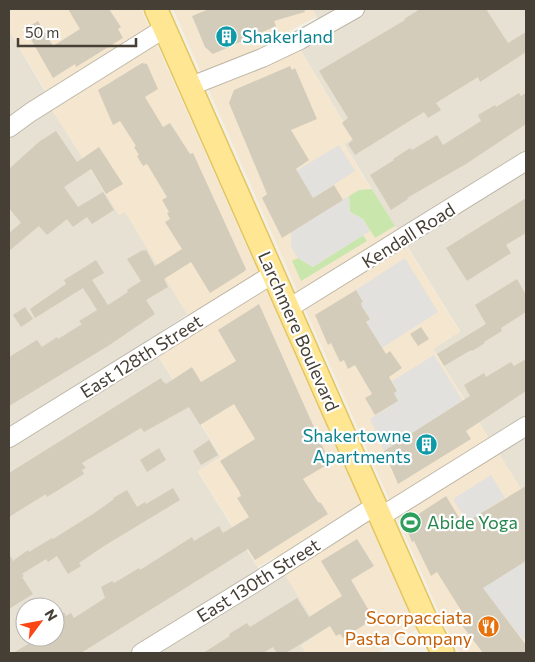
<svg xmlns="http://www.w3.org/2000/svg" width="535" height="662" font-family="Commissioner,sans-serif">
<rect width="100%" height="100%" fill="#f2efe5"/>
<g fill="#e6e1d3" fill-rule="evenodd">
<path d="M 313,9 L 526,9 L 526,497 L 433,349 L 460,331 L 344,144 L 353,138 L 300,49 L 325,38 Z"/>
<path d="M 9,31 L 119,215 L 125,211 L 188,314 L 148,340 L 221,457 L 198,472 L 268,584 L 285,574 L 321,632 L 302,645 L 306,653 L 9,653 ZM 25,607 L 55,607 L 55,637 L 25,637 Z"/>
</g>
<g fill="#f5e7cf">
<path d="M 9,9 L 141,9 L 417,629 L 377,653 L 306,653 L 301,646 L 320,632 L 274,557 L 258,567 L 198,471 L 221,456 L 158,355 L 197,331 L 125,212 L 119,215 L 51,109 L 55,106 L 9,31 Z"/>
<path d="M 173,9 L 313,9 L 316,17 L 289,31 L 353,138 L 344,145 L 460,332 L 433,349 L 526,497 L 526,653 L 460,653 L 445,626 Z"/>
</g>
<g fill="#c9e7ad">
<path d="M 372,189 L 395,226 L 375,238 L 363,219 L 350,212 L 349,196 L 359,190 Z"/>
<path d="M 363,235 L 367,241 L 301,281 L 292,261 L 298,258 L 313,267 Z"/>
</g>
<g fill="#e3e1dd">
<path d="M 339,145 L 355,171 L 313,198 L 296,171 Z"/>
<path d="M 349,196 L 350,212 L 363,219 L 370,231 L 313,267 L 298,258 L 291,247 L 291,232 Z"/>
<path d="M 405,258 L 438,312 L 382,348 L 366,322 L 370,319 L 362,307 L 361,303 L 363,302 L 356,290 Z"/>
<path d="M 434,355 L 463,401 L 384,451 L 370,419 L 398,401 L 394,393 L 397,390 L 392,381 Z"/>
<path d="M 491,475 L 505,498 L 467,522 L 453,499 Z"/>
<path d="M 526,561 L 526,637 L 523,640 L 481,586 L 498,578 Z"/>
</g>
<g fill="#d4ccba">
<path d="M 68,9 L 109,9 L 121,27 L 118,29 L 123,38 L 76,67 L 75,64 L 53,78 L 25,29 L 38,21 L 53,46 L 80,29 Z"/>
<path d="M 209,9 L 304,9 L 305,12 L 274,21 L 276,26 L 213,54 L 205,47 L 192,16 Z"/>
<path d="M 420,9 L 486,9 L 508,43 L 526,32 L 526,52 L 480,82 L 478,77 L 436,103 L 441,110 L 428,118 L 424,112 L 355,155 L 348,144 L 353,140 L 342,123 L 348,118 L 319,71 L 405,20 L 404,19 Z"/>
<path d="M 142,63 L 147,64 L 158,89 L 145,97 L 163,127 L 170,123 L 190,154 L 193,153 L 246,269 L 245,271 L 210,293 L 191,262 L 164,279 L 168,287 L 146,300 L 155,314 L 108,346 L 9,406 L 9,357 L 37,340 L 42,347 L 57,337 L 58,339 L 82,324 L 79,321 L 97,310 L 83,288 L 35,318 L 30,309 L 66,284 L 64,280 L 96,260 L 104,273 L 92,280 L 108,305 L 128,292 L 127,290 L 141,281 L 127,259 L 143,250 L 144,251 L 146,250 L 155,266 L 182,249 L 165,222 L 170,219 L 167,213 L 169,212 L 162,200 L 167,197 L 147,164 L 143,166 L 137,156 L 139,155 L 134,147 L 136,146 L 120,121 L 113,125 L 98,90 Z"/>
<path d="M 290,66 L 292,70 L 295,68 L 317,119 L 291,130 L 309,160 L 296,169 L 313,198 L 334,185 L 343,200 L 282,238 L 262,198 L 267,194 L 229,103 L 234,90 Z"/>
<path d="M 519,93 L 521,96 L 526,93 L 526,124 L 466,164 L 407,198 L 408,199 L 391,210 L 370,175 L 394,160 L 393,159 L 410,148 L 412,150 L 437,135 L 443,145 L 481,121 L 478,115 L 495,105 L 496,107 Z"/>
<path d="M 56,131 L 77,162 L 99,147 L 123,184 L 106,194 L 91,169 L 64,187 L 78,207 L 103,192 L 114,210 L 92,224 L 87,217 L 73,227 L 67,219 L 47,235 L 39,226 L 9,251 L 9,233 L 21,223 L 9,208 L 9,169 L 40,141 Z"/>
<path d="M 526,198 L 526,233 L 506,245 L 511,253 L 467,281 L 446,248 Z"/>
<path d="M 517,279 L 526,295 L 526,312 L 501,328 L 502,331 L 484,342 L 485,343 L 472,351 L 471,350 L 444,366 L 437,354 L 486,324 L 475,305 Z"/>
<path d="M 356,290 L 363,302 L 361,303 L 362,307 L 370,319 L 366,322 L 386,354 L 390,351 L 402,368 L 389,377 L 397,391 L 394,393 L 398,401 L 375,415 L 365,398 L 372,394 L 355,365 L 348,369 L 344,360 L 340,362 L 331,343 L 328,345 L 315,315 Z"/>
<path d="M 259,304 L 330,463 L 303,479 L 318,502 L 321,503 L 328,514 L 255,560 L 248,549 L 81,653 L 13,653 L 40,637 L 55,637 L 55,617 L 64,612 L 66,616 L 71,613 L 74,618 L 105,598 L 101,587 L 112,581 L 114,583 L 139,568 L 140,570 L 192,537 L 194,541 L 219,526 L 223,533 L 249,517 L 237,498 L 241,496 L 239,491 L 220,461 L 255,439 L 234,404 L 200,425 L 189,407 L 144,432 L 141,428 L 82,463 L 86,468 L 82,470 L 84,474 L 47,497 L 46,494 L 9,517 L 9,473 L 161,378 L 164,383 L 165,382 L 166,384 L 192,367 L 201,382 L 236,361 L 218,330 Z"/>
<path d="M 25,307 L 33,319 L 21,327 L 13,315 Z"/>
<path d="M 421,327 L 429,339 L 418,346 L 410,334 Z"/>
<path d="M 526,359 L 526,391 L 466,431 L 471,439 L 398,484 L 384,451 L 470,396 L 464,385 L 484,373 L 486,377 L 511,362 L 514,366 Z"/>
<path d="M 209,440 L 218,455 L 201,465 L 193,451 Z"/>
<path d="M 159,448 L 166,460 L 147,472 L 140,460 Z"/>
<path d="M 526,486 L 526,561 L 483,588 L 526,645 L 526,653 L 483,653 L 458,620 L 464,615 L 437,572 L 431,576 L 414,541 L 412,542 L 401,516 L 411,519 L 446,496 L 463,524 Z"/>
<path d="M 173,488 L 180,500 L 104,546 L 79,563 L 81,566 L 68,574 L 57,556 L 48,562 L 46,559 L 22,574 L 24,576 L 22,577 L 33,594 L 9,609 L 9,554 L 14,562 L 14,560 L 28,550 L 29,552 L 52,538 L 53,539 L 96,512 L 114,499 L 113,498 L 127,490 L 137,507 L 145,502 L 146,504 Z"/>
<path d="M 357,539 L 374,566 L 351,580 L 374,619 L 343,638 L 340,634 L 336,636 L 330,626 L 286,653 L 277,653 L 273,647 L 263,653 L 203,653 L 230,636 L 229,634 L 247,623 L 250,627 L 297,598 L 309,617 L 342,596 L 321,561 Z"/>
</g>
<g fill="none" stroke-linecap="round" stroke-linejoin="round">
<defs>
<g id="minor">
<path d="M 191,86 L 262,58 L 300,40 L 355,9"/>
<path d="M 9,128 L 31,112 L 165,28"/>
<path d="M 289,308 L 526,161"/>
<path d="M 9,438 L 273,274"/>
<path d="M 380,517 L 526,426"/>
<path d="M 141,653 L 261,579 L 375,506"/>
</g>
<path id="major" d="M 156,9 L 426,620 L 443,653"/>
</defs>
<use href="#minor" stroke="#beb7a7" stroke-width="20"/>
<use href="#major" stroke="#e3c562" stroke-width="25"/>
<use href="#minor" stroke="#fff" stroke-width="18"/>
<use href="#major" stroke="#fee692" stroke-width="22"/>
</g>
<defs>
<symbol id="building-disc" viewBox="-11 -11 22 22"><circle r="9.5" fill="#0f9aa8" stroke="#fff"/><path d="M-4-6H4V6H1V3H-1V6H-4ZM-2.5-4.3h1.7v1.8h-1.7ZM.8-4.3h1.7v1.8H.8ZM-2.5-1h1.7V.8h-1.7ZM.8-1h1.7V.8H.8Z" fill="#fff"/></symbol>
<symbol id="stadium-disc" viewBox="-11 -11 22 22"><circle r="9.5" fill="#2e9e5b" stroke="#fff"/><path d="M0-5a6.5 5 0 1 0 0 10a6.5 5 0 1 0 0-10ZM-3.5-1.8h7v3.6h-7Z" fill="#fff"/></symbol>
<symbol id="restaurant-disc" viewBox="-11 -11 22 22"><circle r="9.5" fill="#e8710a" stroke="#fff"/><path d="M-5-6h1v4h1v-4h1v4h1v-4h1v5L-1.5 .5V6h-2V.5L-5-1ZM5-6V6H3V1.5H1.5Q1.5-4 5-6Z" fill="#fff"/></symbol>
</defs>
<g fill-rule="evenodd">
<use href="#building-disc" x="214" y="24" width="25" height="25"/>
<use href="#building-disc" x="414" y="432" width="25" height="25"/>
<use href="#stadium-disc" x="398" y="510" width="25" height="25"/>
<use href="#restaurant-disc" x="476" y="614" width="25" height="25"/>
</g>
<g text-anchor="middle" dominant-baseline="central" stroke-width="4.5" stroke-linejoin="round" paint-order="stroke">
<g font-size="18" fill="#0d838f" stroke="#fff" text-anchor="start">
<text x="242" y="36">Shakerland</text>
<text x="411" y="435" text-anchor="end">Shakertowne<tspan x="411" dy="21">Apartments</tspan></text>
</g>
<g font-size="18" fill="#453f35" stroke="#fff">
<text transform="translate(408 235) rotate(-32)">Kendall Road</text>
<text transform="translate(299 331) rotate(66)">Larchmere Boulevard</text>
<text transform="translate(141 356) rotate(-32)">East 128th Street</text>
<text transform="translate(258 580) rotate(-32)">East 130th Street</text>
</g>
<g font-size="18" fill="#27864d" stroke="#fff" text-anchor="start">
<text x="427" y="522">Abide Yoga</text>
</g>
<g font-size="18" fill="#c56008" stroke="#fff" text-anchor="end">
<text x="472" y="617">Scorpacciata<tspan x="472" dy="21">Pasta Company</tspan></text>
</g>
</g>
<rect width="535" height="662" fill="none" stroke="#453f35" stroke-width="20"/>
<g transform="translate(40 622) rotate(58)"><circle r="24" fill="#ffffff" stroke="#b5b2ae"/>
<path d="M0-4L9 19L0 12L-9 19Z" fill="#fa4514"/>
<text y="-8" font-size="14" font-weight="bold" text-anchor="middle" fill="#453f35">N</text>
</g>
<path d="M18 38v8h118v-8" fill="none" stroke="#453f35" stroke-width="2.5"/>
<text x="25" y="38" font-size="15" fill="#453f35" stroke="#ffffff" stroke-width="4" paint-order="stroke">50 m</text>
</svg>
